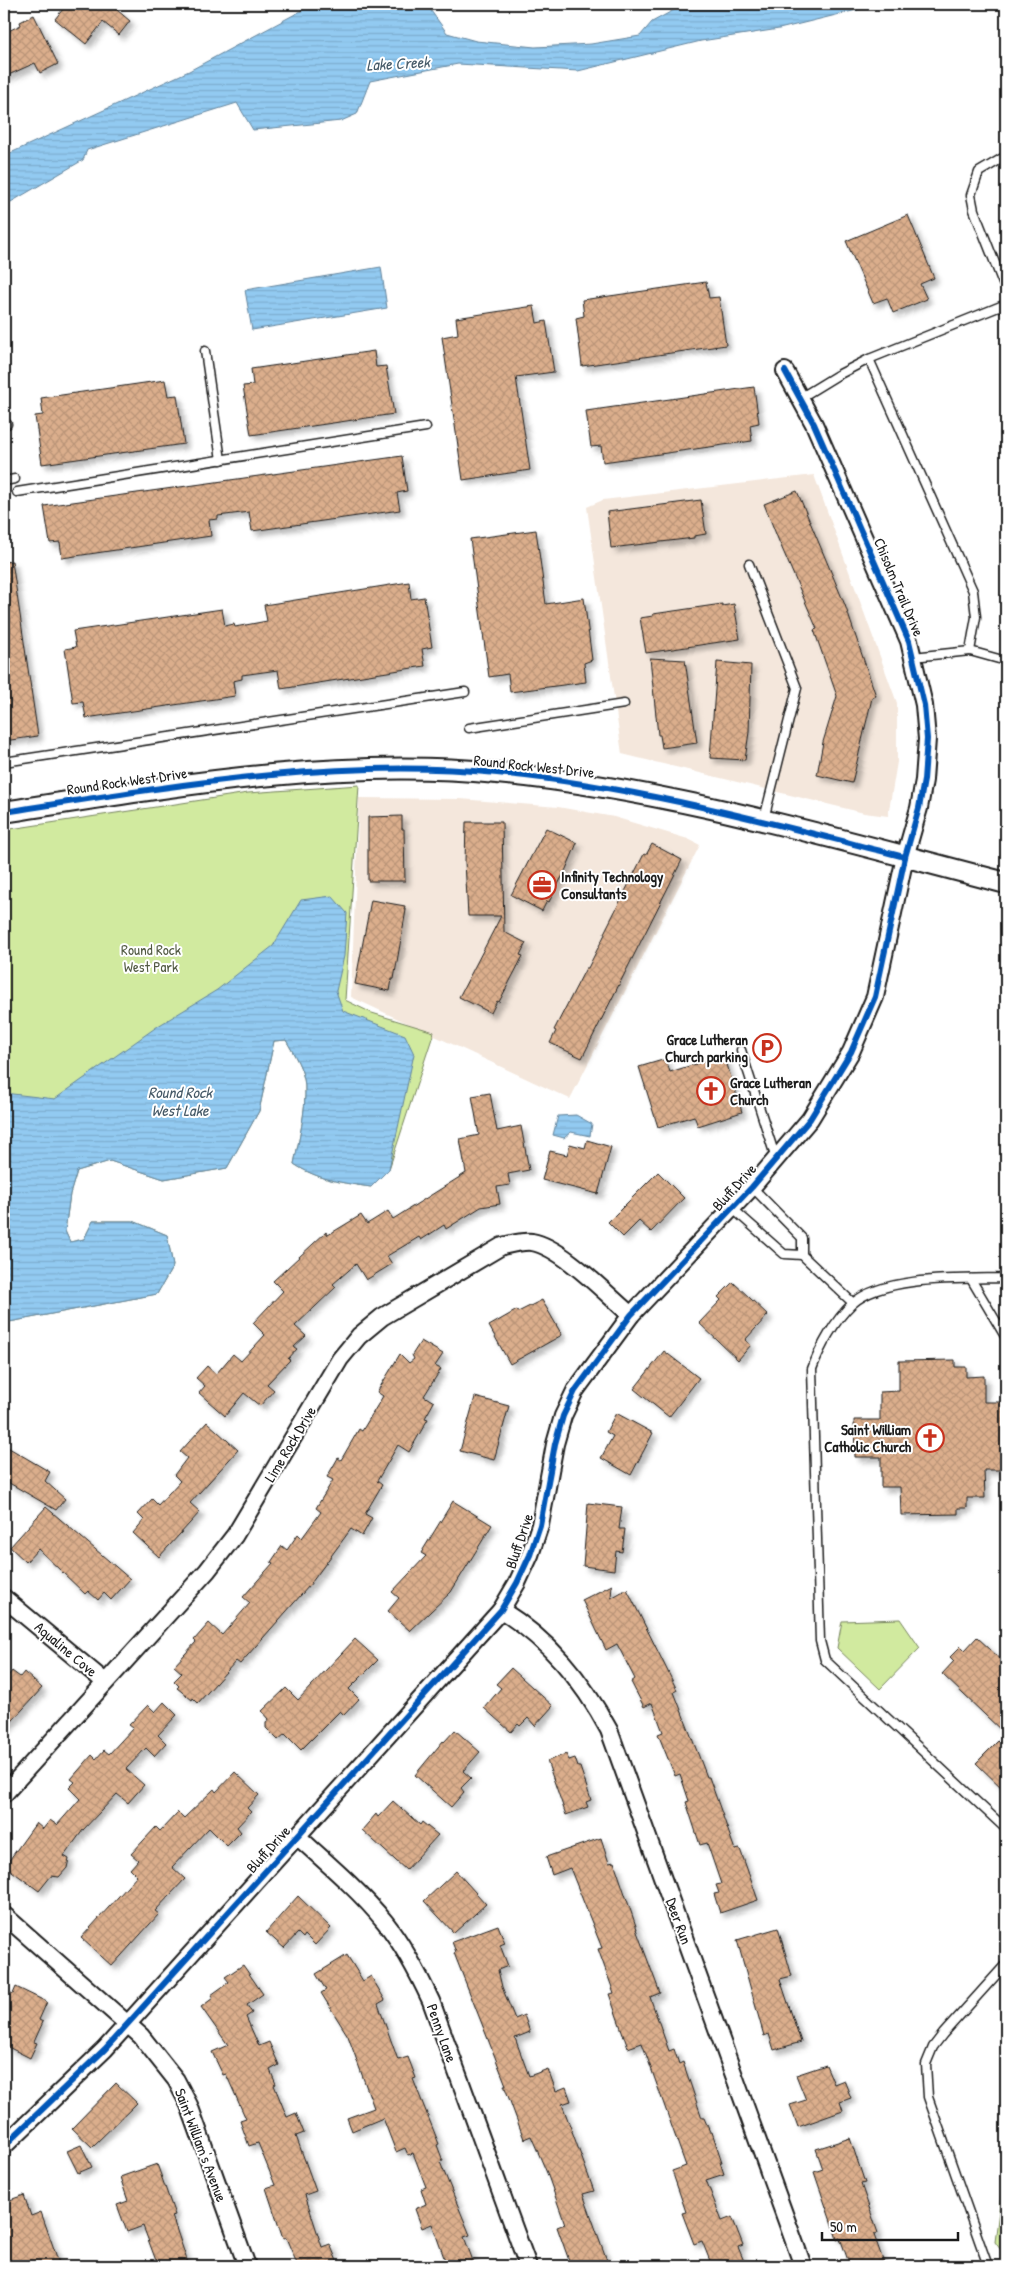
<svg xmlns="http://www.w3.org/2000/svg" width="1010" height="2270" font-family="'Patrick Hand',sans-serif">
<defs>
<pattern id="water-rules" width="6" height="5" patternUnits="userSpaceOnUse" patternTransform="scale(1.25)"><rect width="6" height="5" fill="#92caf1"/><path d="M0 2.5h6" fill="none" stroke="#7dadce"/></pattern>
<pattern id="building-cross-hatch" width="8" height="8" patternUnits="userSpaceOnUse" patternTransform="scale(1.25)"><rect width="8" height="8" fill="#dbae8c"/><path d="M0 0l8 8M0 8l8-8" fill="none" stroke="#bb9578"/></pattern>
<filter id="shadow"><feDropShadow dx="4.5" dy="4.5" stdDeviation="2.5" flood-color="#0004"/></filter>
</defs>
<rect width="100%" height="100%" fill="#fff"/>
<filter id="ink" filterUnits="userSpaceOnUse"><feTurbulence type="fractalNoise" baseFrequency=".02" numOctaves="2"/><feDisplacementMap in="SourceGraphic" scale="10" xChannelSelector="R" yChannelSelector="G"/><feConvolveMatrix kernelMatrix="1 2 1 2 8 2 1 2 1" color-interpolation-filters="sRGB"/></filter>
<g filter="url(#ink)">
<g fill="#f4e7dc">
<path d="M 814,475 L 897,703 L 897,762 L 888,816 L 864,813 L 622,754 L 587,507 L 603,500 Z"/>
<path d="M 359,798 L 460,799 L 558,807 L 614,817 L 688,839 L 700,845 L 570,1099 L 351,997 Z"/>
</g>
<g fill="#d1ea9f" stroke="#76835e">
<path d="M 359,785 L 345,1000 L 372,1013 L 434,1032 L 389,1169 L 371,1187 C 343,1183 318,1180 294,1164 C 299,1139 306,1112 305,1086 C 304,1070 294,1054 286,1040 L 274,1041 L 259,1111 L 227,1168 L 164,1179 L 110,1161 L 77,1171 L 70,1194 L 65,1231 L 70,1242 L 84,1239 L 93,1221 L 133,1221 L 167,1235 L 173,1266 L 157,1294 L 4,1323 L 4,830 L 248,793 Z"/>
<path d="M 900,1619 L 920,1648 L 880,1689 L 837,1648 L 842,1621 Z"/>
<path d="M 1006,2193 L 1006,2257 L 995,2242 L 1001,2195 Z"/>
</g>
<g fill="url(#water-rules)" stroke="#63849c">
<path d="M 314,4 L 426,4 L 447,33 L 476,41 L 535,47 L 591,44 L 640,36 L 652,22 L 685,4 L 881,4 L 779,29 L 701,41 L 578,71 L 458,64 L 370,81 L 357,114 L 341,121 L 253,130 L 237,103 L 87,150 L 83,160 L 4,206 L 4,156 L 189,71 Z"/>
<path d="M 381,267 L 387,308 L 252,330 L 245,290 Z"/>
<path d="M 332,896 L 347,913 L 344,956 L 336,991 L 343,1011 L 405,1035 L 414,1054 L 389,1169 L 371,1187 C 343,1183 318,1180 294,1164 C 299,1139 306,1112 305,1086 C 304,1070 294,1054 286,1040 L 274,1041 L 259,1111 L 227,1168 L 164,1179 L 110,1161 L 77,1171 L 70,1194 L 65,1231 L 70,1242 L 84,1239 L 93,1221 L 133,1221 L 167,1235 L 173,1266 L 157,1294 L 4,1323 L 4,1093 L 55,1099 L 158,1026 L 217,990 L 273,946 L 301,900 Z"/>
<path d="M 576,1115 L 592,1124 L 590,1136 L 571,1132 L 564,1138 L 553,1135 L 558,1116 Z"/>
</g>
<g fill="url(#building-cross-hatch)" stroke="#1c1c1c" filter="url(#shadow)">
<path d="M 67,4 L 110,4 L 130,21 L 119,35 L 103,22 L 86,44 L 55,19 Z"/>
<path d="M 34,15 L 58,64 L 40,73 L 35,63 L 4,77 L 4,33 L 21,25 L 20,22 Z"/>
<path d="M 908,215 L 934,278 L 920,284 L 927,299 L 893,313 L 887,298 L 873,303 L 846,241 Z"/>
<path d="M 706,282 L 709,298 L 719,297 L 726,345 L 582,366 L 576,318 L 584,316 L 582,300 Z"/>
<path d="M 534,306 L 537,323 L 546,321 L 554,372 L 516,377 L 530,470 L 463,480 L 442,337 L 458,334 L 456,318 Z"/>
<path d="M 374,351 L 376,367 L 386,366 L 394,414 L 251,435 L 243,386 L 253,385 L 251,369 Z"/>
<path d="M 165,380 L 168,396 L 177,395 L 184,444 L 42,464 L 35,416 L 43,415 L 41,398 Z"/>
<path d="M 754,387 L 759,423 L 750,425 L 752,441 L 603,462 L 601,446 L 591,447 L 586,411 Z"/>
<path d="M 402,456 L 407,491 L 397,493 L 400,510 L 252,531 L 249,512 L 218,516 L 218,519 L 209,520 L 211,536 L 62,558 L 60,542 L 50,543 L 44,506 Z"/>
<path d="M 797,491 L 845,605 L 876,696 L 872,698 L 852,783 L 817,775 L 823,742 L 837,696 L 814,630 L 817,629 L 778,539 L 764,504 Z"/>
<path d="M 701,500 L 706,534 L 694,536 L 694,538 L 611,548 L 607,512 Z"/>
<path d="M 536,530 L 546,604 L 584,598 L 592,660 L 584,663 L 586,682 L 510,692 L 508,674 L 489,677 L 470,539 Z"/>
<path d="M 12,561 L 38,736 L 4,741 L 4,562 Z"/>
<path d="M 409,582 L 411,599 L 424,597 L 432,647 L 422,649 L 425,666 L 281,689 L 278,670 L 242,675 L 242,679 L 233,681 L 235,696 L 86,718 L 83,702 L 73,703 L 65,649 L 76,647 L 73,631 L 222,609 L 225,626 L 234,624 L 235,627 L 267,621 L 264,605 Z"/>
<path d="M 722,604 L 722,606 L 734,604 L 740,639 L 646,653 L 640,618 L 653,616 L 653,614 Z"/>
<path d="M 650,658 L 685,660 L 697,743 L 662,748 L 660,735 L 658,735 Z"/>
<path d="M 717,662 L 751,665 L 749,732 L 745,760 L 710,758 Z"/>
<path d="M 402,816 L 402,829 L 404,829 L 405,881 L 368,881 L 368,817 Z"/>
<path d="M 466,822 L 502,822 L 504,932 L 526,943 L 520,955 L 523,956 L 499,1002 L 497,1001 L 491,1013 L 459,997 L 501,916 L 468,916 L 465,862 Z"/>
<path d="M 546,828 L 577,843 L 566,869 L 549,902 L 547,901 L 542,911 L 511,895 Z"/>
<path d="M 652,844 L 682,860 L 582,1058 L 550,1043 L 556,1031 L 554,1030 L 586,968 L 588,968 L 605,934 L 604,933 L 644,854 L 646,855 Z"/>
<path d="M 371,900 L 405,906 L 404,910 L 406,910 L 394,979 L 392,979 L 390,991 L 355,984 Z"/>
<path d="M 724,1055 L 742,1112 L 698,1126 L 694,1116 L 658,1127 L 639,1067 L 666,1059 L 670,1072 Z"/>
<path d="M 490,1093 L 497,1131 L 521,1126 L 529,1170 L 508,1174 L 510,1185 L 497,1187 L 500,1204 L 481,1207 L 446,1229 L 444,1225 L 421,1240 L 419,1237 L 387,1256 L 392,1264 L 366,1280 L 356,1264 L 333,1284 L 336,1287 L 295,1326 L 306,1336 L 294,1347 L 297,1349 L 288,1359 L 290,1360 L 267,1384 L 274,1390 L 260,1406 L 244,1393 L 225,1416 L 199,1393 L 205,1386 L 196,1378 L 207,1366 L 216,1374 L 233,1354 L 241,1361 L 265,1335 L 253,1323 L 283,1291 L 273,1281 L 326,1232 L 328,1235 L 361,1215 L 367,1224 L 388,1211 L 393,1219 L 466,1173 L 460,1139 L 479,1135 L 472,1096 Z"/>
<path d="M 587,1140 L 611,1147 L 598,1194 L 542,1180 L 550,1151 L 567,1155 L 570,1144 L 585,1148 Z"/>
<path d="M 658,1172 L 684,1198 L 651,1232 L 639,1221 L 623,1237 L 608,1222 Z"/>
<path d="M 733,1282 L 768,1315 L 745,1340 L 751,1345 L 738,1360 L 699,1323 L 721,1300 L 718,1297 Z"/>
<path d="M 542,1300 L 562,1335 L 510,1364 L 489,1326 L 517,1310 L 518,1312 Z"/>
<path d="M 421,1341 L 443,1354 L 435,1366 L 441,1369 L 424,1396 L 434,1402 L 425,1418 L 428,1419 L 409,1452 L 398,1445 L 377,1481 L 382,1485 L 365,1514 L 372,1518 L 362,1536 L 351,1529 L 309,1586 L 240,1664 L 236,1661 L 198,1703 L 193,1698 L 192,1700 L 177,1688 L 179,1686 L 174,1681 L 182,1673 L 174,1666 L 196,1642 L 194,1640 L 209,1623 L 222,1635 L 250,1603 L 243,1597 L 273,1563 L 271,1562 L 282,1546 L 287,1550 L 298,1534 L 302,1538 L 321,1512 L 316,1508 L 333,1480 L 327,1477 L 338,1458 L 341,1460 L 359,1429 L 362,1431 L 383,1396 L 377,1392 L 400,1354 L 409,1363 L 414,1359 L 412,1355 Z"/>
<path d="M 664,1351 L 699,1378 L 669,1417 L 634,1389 Z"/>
<path d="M 955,1360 L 955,1367 L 966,1367 L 966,1377 L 984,1376 L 984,1402 L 1006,1402 L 1006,1470 L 984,1470 L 985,1498 L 967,1498 L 967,1508 L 958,1508 L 958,1514 L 901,1515 L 900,1487 L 881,1487 L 881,1457 L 855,1457 L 854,1420 L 880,1420 L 880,1392 L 899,1391 L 899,1361 Z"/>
<path d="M 475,1397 L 509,1406 L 494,1460 L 460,1451 Z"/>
<path d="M 616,1413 L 653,1433 L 631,1475 L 601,1458 L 613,1436 L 606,1432 Z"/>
<path d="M 207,1422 L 238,1450 L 190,1503 L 200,1512 L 159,1557 L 133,1533 L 144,1520 L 138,1514 L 152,1499 L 158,1505 L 180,1481 L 174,1475 L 187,1458 L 180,1452 Z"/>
<path d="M 4,1445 L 50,1472 L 45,1481 L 65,1499 L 56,1510 L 4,1480 Z"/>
<path d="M 453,1501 L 492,1525 L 451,1592 L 410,1631 L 388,1611 L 399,1598 L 392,1592 L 426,1556 L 421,1553 Z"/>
<path d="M 588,1503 L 622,1507 L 619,1529 L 625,1529 L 622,1552 L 616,1551 L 614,1570 L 583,1566 Z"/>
<path d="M 46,1507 L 130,1579 L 111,1600 L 104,1593 L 98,1600 L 88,1591 L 85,1594 L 38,1549 L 26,1562 L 10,1547 Z"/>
<path d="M 612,1585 L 611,1598 L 627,1589 L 677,1690 L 674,1692 L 707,1777 L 709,1777 L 735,1850 L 740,1849 L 758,1900 L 720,1913 L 714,1894 L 719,1893 L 716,1885 L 721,1884 L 707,1843 L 700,1845 L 686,1802 L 689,1801 L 680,1774 L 675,1776 L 658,1734 L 663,1732 L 652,1703 L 644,1707 L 631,1682 L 635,1679 L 617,1644 L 606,1650 L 582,1600 Z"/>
<path d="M 977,1637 L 1006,1664 L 1006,1792 L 976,1763 L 1005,1734 L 942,1674 L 954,1661 L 950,1657 L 961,1646 L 965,1650 Z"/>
<path d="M 355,1639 L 378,1660 L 349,1689 L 359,1699 L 344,1715 L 340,1711 L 301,1750 L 285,1734 L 278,1740 L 266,1728 L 266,1723 L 269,1719 L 262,1711 L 286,1688 L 298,1700 Z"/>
<path d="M 511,1668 L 553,1706 L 535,1726 L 528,1718 L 520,1726 L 518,1724 L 511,1732 L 484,1708 L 501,1688 L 496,1684 Z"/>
<path d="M 12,1671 L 20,1677 L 24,1672 L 42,1688 L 4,1730 L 4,1681 Z"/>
<path d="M 164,1702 L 177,1715 L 158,1735 L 166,1743 L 154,1756 L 146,1748 L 126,1769 L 144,1785 L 128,1803 L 117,1794 L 83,1830 L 64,1856 L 69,1859 L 67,1868 L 59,1877 L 51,1876 L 39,1891 L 5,1866 L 36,1823 L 43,1829 L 50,1820 L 57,1825 L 80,1799 L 69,1788 L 75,1782 L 71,1779 L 92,1755 L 96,1759 L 104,1750 L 109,1754 L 133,1728 L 129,1725 L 148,1705 L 155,1712 Z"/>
<path d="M 455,1730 L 480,1752 L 463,1771 L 471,1778 L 461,1788 L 464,1792 L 451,1807 L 415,1775 L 443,1741 L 444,1742 Z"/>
<path d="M 566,1754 L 569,1760 L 575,1758 L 578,1767 L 580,1767 L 591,1800 L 586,1802 L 588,1807 L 566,1815 L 547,1761 Z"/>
<path d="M 235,1772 L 259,1795 L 247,1808 L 251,1812 L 237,1827 L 241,1832 L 227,1846 L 209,1828 L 172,1867 L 185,1879 L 155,1911 L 159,1914 L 112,1966 L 81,1938 L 137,1876 L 130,1869 L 138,1860 L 131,1854 L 156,1827 L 160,1831 L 178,1812 L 184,1818 L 214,1789 L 216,1792 Z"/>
<path d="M 393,1801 L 420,1825 L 422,1822 L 438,1835 L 406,1870 L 362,1830 L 376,1814 L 378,1817 Z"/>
<path d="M 601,1838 L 609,1863 L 614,1862 L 637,1929 L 636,1929 L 660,1993 L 650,1997 L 669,2051 L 674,2049 L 679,2064 L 683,2062 L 702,2118 L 704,2118 L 710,2132 L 712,2132 L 722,2162 L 720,2162 L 724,2174 L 706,2180 L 722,2221 L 732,2217 L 743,2245 L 738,2247 L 746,2266 L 712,2266 L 702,2241 L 694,2244 L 682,2213 L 686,2212 L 672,2171 L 686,2166 L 642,2043 L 628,2048 L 609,1994 L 614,1993 L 598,1949 L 602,1948 L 570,1868 L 552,1875 L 546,1857 Z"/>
<path d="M 456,1871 L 486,1904 L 454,1933 L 424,1901 Z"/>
<path d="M 298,1896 L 331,1928 L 315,1945 L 305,1935 L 303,1938 L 298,1933 L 284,1948 L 266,1932 Z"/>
<path d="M 498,1925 L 505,1943 L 500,1945 L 508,1966 L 498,1970 L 502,1987 L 515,2019 L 524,2015 L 530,2032 L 515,2038 L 529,2076 L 548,2069 L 556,2091 L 566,2087 L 571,2101 L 562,2104 L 594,2191 L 583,2194 L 609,2266 L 571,2266 L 557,2227 L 565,2224 L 547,2173 L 531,2136 L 524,2139 L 504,2085 L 506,2085 L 454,1953 L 456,1952 L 452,1942 Z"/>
<path d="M 778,1928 L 792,1976 L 780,1979 L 801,2042 L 774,2050 L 769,2034 L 764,2036 L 737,1940 Z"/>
<path d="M 347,1955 L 363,1981 L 371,1976 L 385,2000 L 378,2004 L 398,2060 L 408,2057 L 416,2078 L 413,2079 L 439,2144 L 437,2145 L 443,2161 L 440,2162 L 470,2235 L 464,2237 L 475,2266 L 447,2266 L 432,2224 L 422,2228 L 415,2209 L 426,2204 L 421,2189 L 426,2187 L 413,2153 L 408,2155 L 405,2148 L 396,2152 L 383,2118 L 352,2131 L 347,2118 L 374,2108 L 348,2036 L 321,1993 L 326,1990 L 316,1974 Z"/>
<path d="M 243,1965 L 263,1994 L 247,2005 L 252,2013 L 246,2017 L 259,2046 L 269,2042 L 279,2065 L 270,2070 L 276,2084 L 274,2085 L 287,2117 L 296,2113 L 304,2133 L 296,2136 L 316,2191 L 305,2195 L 322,2247 L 330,2244 L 339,2266 L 298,2266 L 286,2238 L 283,2239 L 266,2188 L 275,2185 L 258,2143 L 249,2146 L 240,2121 L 246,2119 L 226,2074 L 223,2075 L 212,2052 L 228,2045 L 201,2007 L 213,1998 L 211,1995 L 229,1982 L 225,1977 Z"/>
<path d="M 16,1987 L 47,2002 L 39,2020 L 43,2022 L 34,2042 L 37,2043 L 30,2058 L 4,2045 L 4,1990 L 13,1994 Z"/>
<path d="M 826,2065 L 834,2084 L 844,2080 L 851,2098 L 840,2102 L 843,2111 L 798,2127 L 790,2105 L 806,2100 L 796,2075 Z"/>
<path d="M 116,2083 L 137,2103 L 92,2147 L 72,2128 Z"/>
<path d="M 850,2138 L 865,2183 L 861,2184 L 878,2233 L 874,2235 L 885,2266 L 850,2266 L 840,2238 L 837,2239 L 814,2172 L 823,2169 L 816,2149 Z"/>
<path d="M 81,2145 L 92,2167 L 78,2173 L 67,2151 Z"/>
<path d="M 157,2164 L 175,2215 L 172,2216 L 189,2266 L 158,2266 L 143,2226 L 127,2232 L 117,2205 L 128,2201 L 120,2177 Z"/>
<path d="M 24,2195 L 31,2216 L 41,2212 L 60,2266 L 10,2266 L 4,2250 L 4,2202 Z"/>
</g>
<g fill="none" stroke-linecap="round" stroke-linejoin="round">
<defs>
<g id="service">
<path d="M 1006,156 L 979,172 L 971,195 L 974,210 L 1006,291"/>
<path d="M 205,351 L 221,460"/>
<path d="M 869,359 L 1006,304"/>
<path d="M 800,398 L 836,376 L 869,359 L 973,591 L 976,617 L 970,651 L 1006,661"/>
<path d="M 4,424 L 7,424"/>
<path d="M 4,481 L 15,479"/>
<path d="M 17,492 L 426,427"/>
<path d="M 749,564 L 797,688 L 764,819"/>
<path d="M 913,657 L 970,651"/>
<path d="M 469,728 L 624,704"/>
<path d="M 4,762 L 465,692"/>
<path d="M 741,1050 L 776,1159"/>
<path d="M 752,1187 L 802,1238 L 802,1255"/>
<path d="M 732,1208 L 784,1254 L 802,1255 L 853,1303"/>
<path d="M 1006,1278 C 965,1279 884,1275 852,1304 C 835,1320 820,1347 812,1369 L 820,1641 L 825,1660 L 1006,1829"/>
<path d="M 971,1279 L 1006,1338"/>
<path d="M 988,2266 L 928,2097 L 926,2064 L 933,2047 L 943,2034 L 1006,1964"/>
</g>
<g id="minor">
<path d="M 4,1598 L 105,1682"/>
<path d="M 501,1610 C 549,1640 582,1680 609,1730 L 803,2266"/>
<path d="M 4,1794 L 207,1571 L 235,1535 L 340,1359 L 359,1336 L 382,1317 L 502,1246 C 512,1244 522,1241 532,1242 C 562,1247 607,1295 631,1315"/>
<path d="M 297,1836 C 327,1863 359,1890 385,1922 C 404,1946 418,1973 431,2001 L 528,2266"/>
<path d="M 4,1915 L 141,2036 L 176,2080 L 189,2105 L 247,2266"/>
<path d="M 4,2146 L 105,2049 L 501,1610 L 517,1583 L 530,1555 L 540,1525 L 555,1444 L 563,1416 L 575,1391 L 631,1315 L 752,1187 L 810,1119 L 851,1052 L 875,997 L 905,857 L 919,808 L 924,780 L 927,739 L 924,705 L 909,641 L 814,424 L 785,371"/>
</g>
<path id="tertiary" d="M 4,812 C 165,787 334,757 497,773 C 670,789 839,840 1006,883"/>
</defs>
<use href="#service" stroke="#1c1c1c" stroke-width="11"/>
<use href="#minor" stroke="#1c1c1c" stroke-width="20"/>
<use href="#tertiary" stroke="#1c1c1c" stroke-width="24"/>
<use href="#service" stroke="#fff" stroke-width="8"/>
<use href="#minor" stroke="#fff" stroke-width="16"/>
<use href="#tertiary" stroke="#fff" stroke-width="20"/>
<defs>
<g id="cycleway">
<path d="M 4,812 C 165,787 334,757 497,773 C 636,786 770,823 905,857"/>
<path d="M 4,2146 L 105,2049 L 501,1610 L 517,1583 L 530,1555 L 540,1525 L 555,1444 L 563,1416 L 575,1391 L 631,1315 L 752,1187 L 810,1119 L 851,1052 L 875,997 L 905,857 L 919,808 L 924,780 L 927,739 L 924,705 L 909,641 L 814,424 L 785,371"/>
</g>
</defs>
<use href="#cycleway" stroke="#fff" stroke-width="9"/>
<use href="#cycleway" stroke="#0057b8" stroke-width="6"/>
</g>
</g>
<defs>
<symbol id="office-ring" viewBox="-11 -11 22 22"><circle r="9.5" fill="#fff" stroke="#c8321e" stroke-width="1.5"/><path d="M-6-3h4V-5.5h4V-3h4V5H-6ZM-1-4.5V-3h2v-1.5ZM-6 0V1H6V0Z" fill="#c8321e"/></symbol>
<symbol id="parking-ring" viewBox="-11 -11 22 22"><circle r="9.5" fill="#fff" stroke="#c8321e" stroke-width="1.5"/><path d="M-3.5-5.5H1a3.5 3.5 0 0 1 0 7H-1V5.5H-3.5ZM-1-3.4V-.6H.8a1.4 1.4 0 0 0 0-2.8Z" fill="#c8321e"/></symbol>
<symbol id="church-ring" viewBox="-11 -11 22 22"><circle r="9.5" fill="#fff" stroke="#c8321e" stroke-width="1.5"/><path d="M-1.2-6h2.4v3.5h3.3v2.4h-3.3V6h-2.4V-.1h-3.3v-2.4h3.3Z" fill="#c8321e"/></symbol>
</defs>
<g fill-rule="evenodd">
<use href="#office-ring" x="526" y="869" width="32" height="32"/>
<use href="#parking-ring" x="751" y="1032" width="32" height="32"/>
<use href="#church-ring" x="695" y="1075" width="32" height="32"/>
<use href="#church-ring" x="914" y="1422" width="32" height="32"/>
</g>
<g text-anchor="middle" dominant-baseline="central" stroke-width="4" stroke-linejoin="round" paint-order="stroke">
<g font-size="15" fill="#1c1c1c" stroke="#fff">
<text transform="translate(899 587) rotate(67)">Chisolm Trail Drive</text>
<text transform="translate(534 766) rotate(6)">Round Rock West Drive</text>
<text transform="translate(127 781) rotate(-8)">Round Rock West Drive</text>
<text transform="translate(734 1187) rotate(-48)">Bluff Drive</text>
<text transform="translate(290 1444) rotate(-59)">Lime Rock Drive</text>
<text transform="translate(519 1541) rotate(-71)">Bluff Drive</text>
<text transform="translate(66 1649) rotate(40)">Aqualine Cove</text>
<text transform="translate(268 1849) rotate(-48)">Bluff Drive</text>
<text transform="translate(679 1921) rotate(70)">Deer Run</text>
<text transform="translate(442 2033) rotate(70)">Penny Lane</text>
<text transform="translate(201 2145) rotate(69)">Saint William's Avenue</text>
</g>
<g font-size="15" font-weight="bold" fill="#1c1c1c" stroke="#fff" text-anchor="start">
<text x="561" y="876">Infinity Technology<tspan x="561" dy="17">Consultants</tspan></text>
<text x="748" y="1039" text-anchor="end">Grace Lutheran<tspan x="748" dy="17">Church parking</tspan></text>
<text x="730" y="1082">Grace Lutheran<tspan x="730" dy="17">Church</tspan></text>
<text x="911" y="1429" text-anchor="end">Saint William<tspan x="911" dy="17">Catholic Church</tspan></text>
</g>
<g font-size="15" fill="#525a43" stroke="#fff">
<text x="151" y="949">Round Rock<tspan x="151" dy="17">West Park</tspan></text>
</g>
<g font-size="16" font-style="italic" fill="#455967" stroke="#fff">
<text transform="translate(398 63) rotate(-3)">Lake Creek</text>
<text x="180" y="1092">Round Rock<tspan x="180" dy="18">West Lake</tspan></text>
</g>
</g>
<rect width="1010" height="2270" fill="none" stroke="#fff" stroke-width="20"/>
<rect x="10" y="10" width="990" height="2250" fill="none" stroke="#1c1c1c" stroke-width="2" filter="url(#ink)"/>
<path d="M822 2232v8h136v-8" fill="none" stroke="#1c1c1c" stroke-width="2.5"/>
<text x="830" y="2232" font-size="15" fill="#1c1c1c" stroke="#ffffff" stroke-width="4" paint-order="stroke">50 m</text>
</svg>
